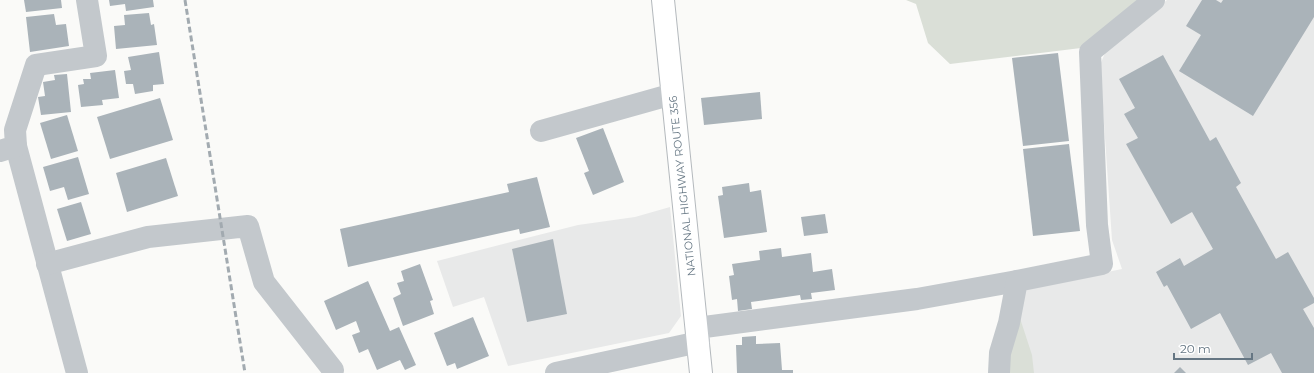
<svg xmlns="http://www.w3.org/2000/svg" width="1314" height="373" font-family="Montserrat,sans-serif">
<rect width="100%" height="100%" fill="#fafaf8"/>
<g fill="#e8e9e9">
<path d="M 1167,0 L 1314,0 L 1314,373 L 1004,373 L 1024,289 L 1122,269 L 1112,240 L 1100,65 L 1105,53 Z"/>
<path d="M 670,207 L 681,316 L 669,333 L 508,366 L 484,297 L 453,307 L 437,261 L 578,225 L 635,217 Z"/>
</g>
<g fill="#dadfd7">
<path d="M 906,0 L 1140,0 L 1081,48 L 950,64 L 928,43 L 916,4 Z"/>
<path d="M 1018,312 L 1032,355 L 1034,373 L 1006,373 Z"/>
</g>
<g fill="#aab3b9">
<path d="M 24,0 L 61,0 L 62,8 L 26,12 Z"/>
<path d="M 109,0 L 153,0 L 154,7 L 126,11 L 125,4 L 110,6 Z"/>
<path d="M 1202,0 L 1216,0 L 1221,3 L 1223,0 L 1314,0 L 1314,17 L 1253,116 L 1179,71 L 1201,35 L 1186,26 Z"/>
<path d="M 149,13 L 151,25 L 154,24 L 157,45 L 116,49 L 114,26 L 125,25 L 124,15 Z"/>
<path d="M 54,14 L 56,25 L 66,24 L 69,46 L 30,52 L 26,17 Z"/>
<path d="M 159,52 L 164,84 L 153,85 L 153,91 L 135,94 L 133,84 L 126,84 L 124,71 L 131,70 L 128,57 Z"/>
<path d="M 1058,53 L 1069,141 L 1023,146 L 1012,58 Z"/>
<path d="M 1163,55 L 1210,141 L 1216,137 L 1241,183 L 1236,187 L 1276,259 L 1288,252 L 1314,298 L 1314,303 L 1303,309 L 1314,328 L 1314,373 L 1282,373 L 1271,353 L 1248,365 L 1220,313 L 1191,329 L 1167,285 L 1164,287 L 1156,272 L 1180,258 L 1184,266 L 1213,249 L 1192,212 L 1171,224 L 1126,144 L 1138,138 L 1124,114 L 1135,108 L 1119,79 Z"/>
<path d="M 115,70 L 119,98 L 102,100 L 103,105 L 81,107 L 78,85 L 84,84 L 83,79 L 91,79 L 90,73 Z"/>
<path d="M 67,74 L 71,112 L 41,115 L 38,97 L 45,96 L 43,82 L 55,80 L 54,75 Z"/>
<path d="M 760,92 L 762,119 L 704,125 L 701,98 Z"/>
<path d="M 160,98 L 173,140 L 110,159 L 97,117 Z"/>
<path d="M 67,115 L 78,151 L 51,159 L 40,123 Z"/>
<path d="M 603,128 L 624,182 L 593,195 L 584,173 L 589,171 L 576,138 Z"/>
<path d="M 1069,144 L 1080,231 L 1033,236 L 1023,149 Z"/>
<path d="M 78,157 L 89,194 L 68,200 L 64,187 L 50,191 L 43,167 Z"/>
<path d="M 166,158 L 178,196 L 127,212 L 116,173 Z"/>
<path d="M 537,177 L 550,227 L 520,234 L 519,229 L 348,267 L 340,229 L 509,192 L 507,184 Z"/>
<path d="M 749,183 L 750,192 L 761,190 L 767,232 L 724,238 L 718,196 L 723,195 L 722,187 Z"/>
<path d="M 81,202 L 91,234 L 67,241 L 57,209 Z"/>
<path d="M 825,214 L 828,233 L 804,236 L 801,217 Z"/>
<path d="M 553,239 L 567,314 L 527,322 L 512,249 Z"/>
<path d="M 781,248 L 782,257 L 811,253 L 813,272 L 832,269 L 835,290 L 811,293 L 812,299 L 801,300 L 800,295 L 751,302 L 752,309 L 738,311 L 737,299 L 732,300 L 729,276 L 734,275 L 732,264 L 760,260 L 759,251 Z"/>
<path d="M 420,264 L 433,300 L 430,301 L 434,314 L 403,326 L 393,298 L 401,294 L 397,283 L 404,281 L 401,271 Z"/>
<path d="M 368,281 L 390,331 L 399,327 L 416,365 L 405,370 L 400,360 L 377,370 L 368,349 L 359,353 L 352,335 L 360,332 L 356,321 L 336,330 L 324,301 Z"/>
<path d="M 473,317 L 489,356 L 457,369 L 455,363 L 447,366 L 434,333 Z"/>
<path d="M 756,336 L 756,344 L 780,343 L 782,370 L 793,370 L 793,373 L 737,373 L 736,345 L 742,345 L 742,337 Z"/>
<path d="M 1180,367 L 1186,373 L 1174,373 Z"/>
</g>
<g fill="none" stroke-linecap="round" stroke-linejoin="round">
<defs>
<path id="highway" d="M 663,0 L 701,373"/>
</defs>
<use href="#highway" stroke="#b4b9bd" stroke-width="24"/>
<g stroke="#c3c8cc" stroke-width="22">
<path d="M 541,131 L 673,94"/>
<path d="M 16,146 L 77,373"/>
<path d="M 0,151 L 16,146 L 15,130 L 36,65 L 96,56 L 87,0"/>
<path d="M 47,264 L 148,237 L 248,226 L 264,282 L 333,370"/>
<path d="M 697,328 L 917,299 L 1017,281"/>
<path d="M 556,373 L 699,342"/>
<path d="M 999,373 L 1000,353 L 1009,323 L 1017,281 L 1102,264 L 1097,225 L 1090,52 L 1154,0"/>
</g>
<use href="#highway" stroke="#fff" stroke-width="22"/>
<path stroke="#a2aab0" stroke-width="3" stroke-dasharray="6 3" stroke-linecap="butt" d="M 185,0 L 245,373"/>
</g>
<g text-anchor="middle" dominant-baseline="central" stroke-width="4" stroke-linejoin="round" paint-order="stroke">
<g font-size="11" fill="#657683" stroke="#fff">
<text transform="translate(682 186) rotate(-96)">NATIONAL HIGHWAY ROUTE 356</text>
</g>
</g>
<path d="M1174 353v6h78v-6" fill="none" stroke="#657683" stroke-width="2"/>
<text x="1180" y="353" font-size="12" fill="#657683" stroke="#ffffff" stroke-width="3" paint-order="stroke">20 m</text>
</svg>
